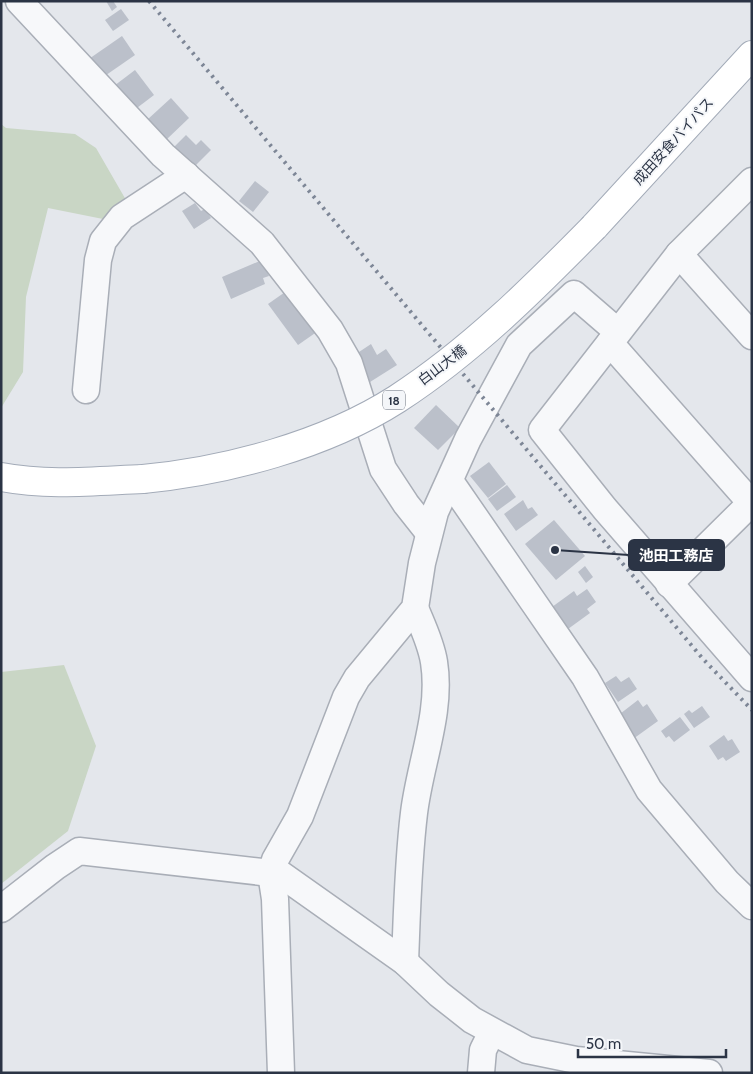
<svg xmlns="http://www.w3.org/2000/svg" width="753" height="1074" font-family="Cabin,'Noto Sans JP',sans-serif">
<rect width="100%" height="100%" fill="#e4e7ec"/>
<g fill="#c9d6c5">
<path d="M 1,124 L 6,128 L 75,134 L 96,148 L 126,200 L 103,219 L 48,208 L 26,297 L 23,372 L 1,408 Z"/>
<path d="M 64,665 L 96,746 L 68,831 L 1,884 L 1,672 Z"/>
</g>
<g fill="#bbc0ca">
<path d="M 106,1 L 113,1 L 117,7 L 112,11 Z"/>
<path d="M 121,9 L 129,20 L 113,31 L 105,20 Z"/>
<path d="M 122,36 L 135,55 L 99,80 L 86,61 Z"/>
<path d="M 135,70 L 154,95 L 129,114 L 110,89 Z"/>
<path d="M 171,98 L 189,118 L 166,140 L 147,120 Z"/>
<path d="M 186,135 L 196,145 L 201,140 L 211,150 L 192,169 L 172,149 Z"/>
<path d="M 255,181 L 269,192 L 253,212 L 239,201 Z"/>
<path d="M 195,203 L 201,211 L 205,209 L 211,218 L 194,229 L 182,211 Z"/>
<path d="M 262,260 L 269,276 L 263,278 L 265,284 L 231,299 L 222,277 Z"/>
<path d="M 288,290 L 318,331 L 298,345 L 268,304 Z"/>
<path d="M 371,344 L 377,355 L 386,349 L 397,365 L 370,382 L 353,356 Z"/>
<path d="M 436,405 L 460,428 L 438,450 L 414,428 Z"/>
<path d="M 489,462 L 506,484 L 488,498 L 470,476 Z"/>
<path d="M 507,485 L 516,497 L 497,511 L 488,499 Z"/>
<path d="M 523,500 L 528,509 L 532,507 L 538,515 L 516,531 L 504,514 Z"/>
<path d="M 554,520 L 585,556 L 556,580 L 525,544 Z"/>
<path d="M 585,566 L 593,577 L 586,583 L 578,572 Z"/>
<path d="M 587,589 L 596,602 L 587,609 L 590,613 L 568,629 L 552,607 L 574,591 L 577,596 Z"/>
<path d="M 616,676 L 621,682 L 629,677 L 637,689 L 618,702 L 605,683 Z"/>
<path d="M 638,700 L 643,707 L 647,704 L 658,721 L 633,739 L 616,717 Z"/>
<path d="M 702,706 L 710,717 L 694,728 L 684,714 L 689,710 L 692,713 Z"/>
<path d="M 680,717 L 690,730 L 674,742 L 669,736 L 666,738 L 661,731 Z"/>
<path d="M 724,735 L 728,741 L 732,739 L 740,752 L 726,761 L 723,757 L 718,760 L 709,746 Z"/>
</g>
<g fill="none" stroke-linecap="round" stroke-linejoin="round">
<defs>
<g id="minor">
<path d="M 19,1 L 163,155 L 262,243 L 330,330 L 349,363 L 383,469 L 406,504 L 429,533"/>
<path d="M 752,181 L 679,254 L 542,430 L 605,509 L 752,678"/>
<path d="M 679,254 L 752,336"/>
<path d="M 610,343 L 752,504"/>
<path d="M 86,390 L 98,260 L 103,241 L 122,217 L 186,175"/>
<path d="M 450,481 L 585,677 L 649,790 L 727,882 L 752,906"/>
<path d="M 669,584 L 752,502"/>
<path d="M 272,868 L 405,962 L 439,994 L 472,1020 L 527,1050 L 576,1060 L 709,1073"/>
<path d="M 271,873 L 275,899 L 281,1073"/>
<path d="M 1,909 L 55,867 L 79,851 L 271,873 L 275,860 L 300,816 L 346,697 L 357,678 L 415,608 L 422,563 L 435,512 L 468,439 L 519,345 L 574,294 L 618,332"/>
<path d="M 405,962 C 407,912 408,862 414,813 C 420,763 442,712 434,662 C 431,643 422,625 415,608"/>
<path d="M 481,1073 L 483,1050 L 492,1032"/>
</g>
<g id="major">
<path d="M 594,227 L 752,55"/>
<path d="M 1,477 C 48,486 95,481 143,479"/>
</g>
</defs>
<use href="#minor" stroke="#a9aeb7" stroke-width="29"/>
<use href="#major" stroke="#a3abb8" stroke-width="30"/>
<use href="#minor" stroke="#f7f8fa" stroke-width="26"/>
<use href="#major" stroke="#fff" stroke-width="28"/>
<path stroke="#7d8696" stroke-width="4" stroke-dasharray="2.5 5" stroke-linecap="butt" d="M 149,1 L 703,659 L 752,710"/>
<defs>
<path id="major-bridge" d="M 143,479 C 227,471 325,445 397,399 C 471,351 533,289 594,227"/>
</defs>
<use href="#major-bridge" stroke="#a3abb8" stroke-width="30" stroke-linecap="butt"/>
<use href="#major-bridge" stroke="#fff" stroke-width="28"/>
</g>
<g text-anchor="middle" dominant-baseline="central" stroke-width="4" stroke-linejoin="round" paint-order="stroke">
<rect fill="#f4f6f9" stroke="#676e7b" stroke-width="1" x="383" y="390.5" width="22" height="19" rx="4"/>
<g font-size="12" font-weight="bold" fill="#2b3445">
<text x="394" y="400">18</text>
</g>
<g font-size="14" fill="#2b3445" stroke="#f4f6f9">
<text transform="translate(673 141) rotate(-48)">成田安食バイパス</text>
<text transform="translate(442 365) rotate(-37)">白山大橋</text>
</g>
</g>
<path fill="none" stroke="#2b3445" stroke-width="2" d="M555 550L629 555"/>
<circle fill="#2b3445" stroke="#f4f6f9" stroke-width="2" cx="555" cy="550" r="5"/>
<rect fill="#2b3445" stroke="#2b3445" stroke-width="2" x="629" y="540" width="95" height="30" rx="5"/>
<g font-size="15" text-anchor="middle" font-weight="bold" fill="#fff">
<text x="676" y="561">池田工務店</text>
</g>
<rect width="753" height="1074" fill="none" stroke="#2b3445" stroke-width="5"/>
<path d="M578 1049v8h148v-8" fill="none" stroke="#2b3445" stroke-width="2.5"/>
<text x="586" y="1049" font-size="15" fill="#2b3445" stroke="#f4f6f9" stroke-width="4" paint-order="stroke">50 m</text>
</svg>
